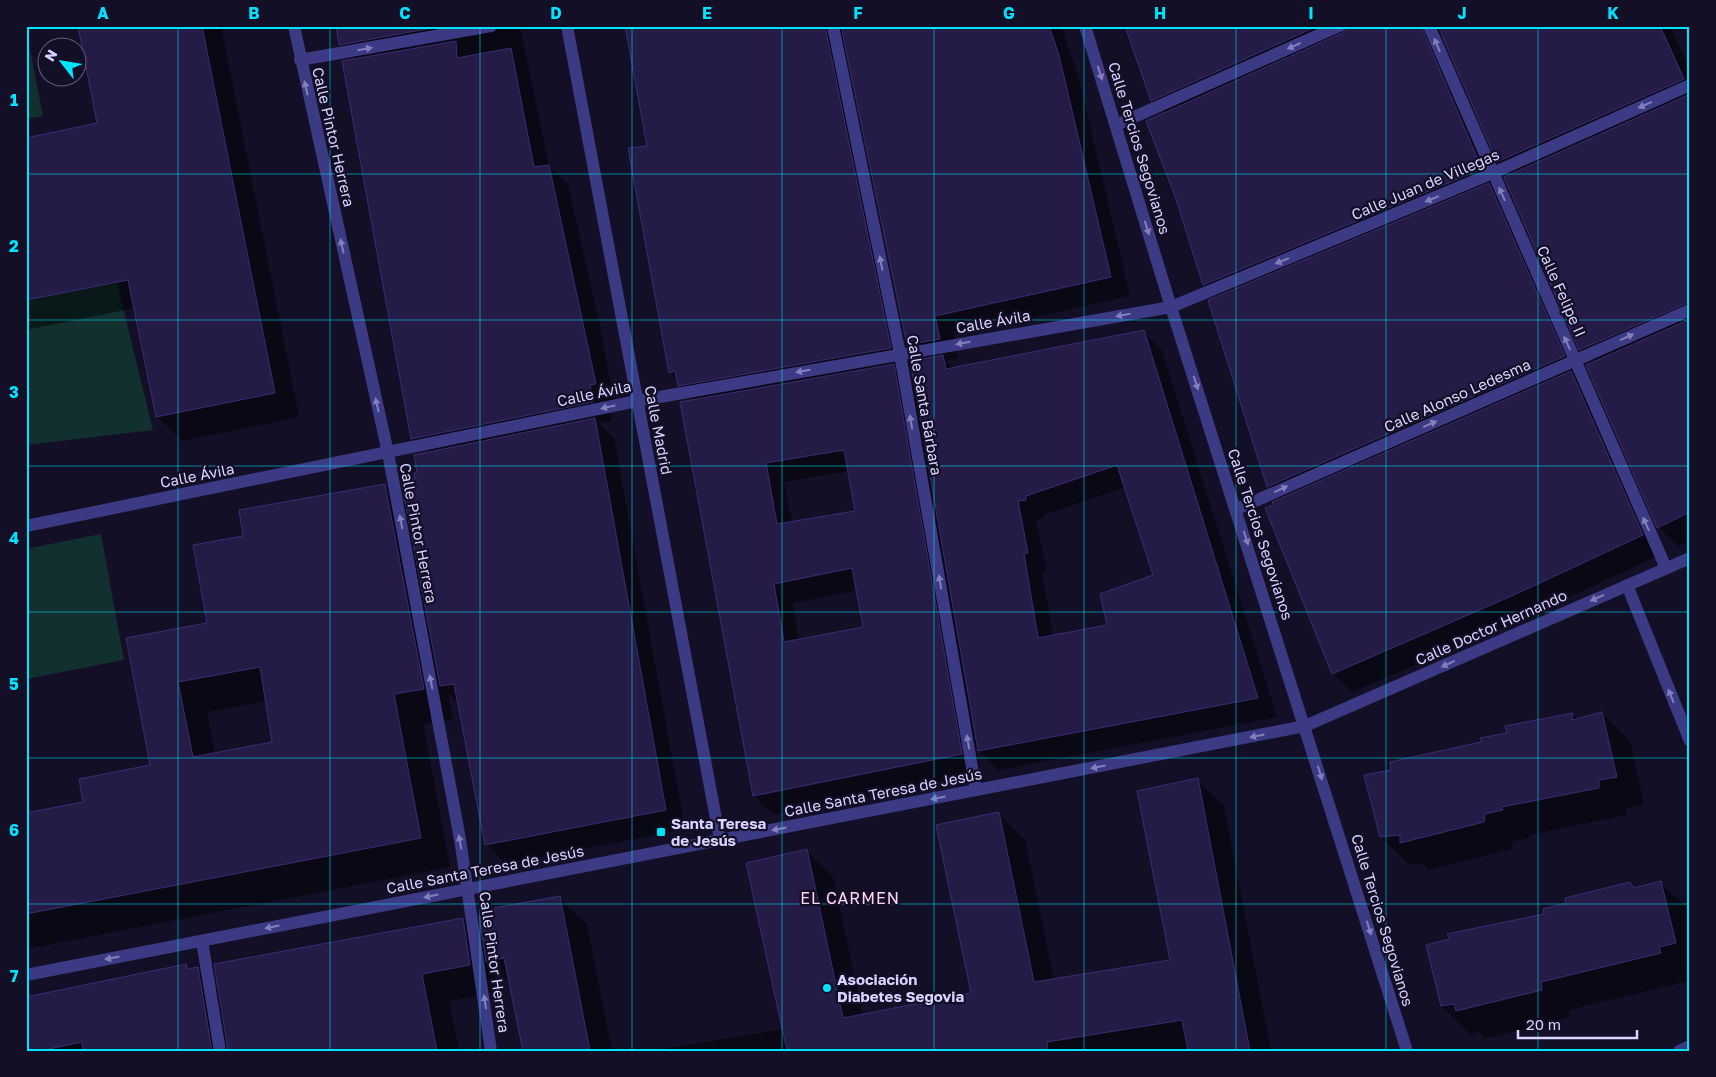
<svg xmlns="http://www.w3.org/2000/svg" width="1716" height="1077" font-family="'Golos Text',sans-serif">
<rect width="100%" height="100%" fill="#130f26"/>
<g fill="#12302f">
<path d="M 26,29 L 43,116 L 26,119 Z"/>
<path d="M 117,283 L 153,430 L 26,445 L 26,300 Z"/>
<path d="M 101,534 L 124,660 L 26,679 L 26,549 Z"/>
</g>
<g fill="#0007" fill-rule="evenodd">
<path d="M 79,26 L 221,26 L 299,417 L 182,441 L 157,416 L 135,308 L 26,330 L 26,139 L 98,124 Z"/>
<path d="M 333,26 L 520,26 L 549,166 L 568,185 L 600,326 L 614,403 L 608,404 L 611,421 L 599,423 L 614,438 L 685,829 L 506,864 L 487,844 L 460,704 L 448,693 L 453,719 L 423,724 L 450,867 L 26,949 L 26,814 L 85,803 L 151,766 L 127,639 L 208,624 L 245,537 L 385,485 L 408,508 L 428,453 L 412,438 L 356,60 L 341,44 L 338,32 ZM 267,701 L 274,743 L 215,754 L 207,712 Z"/>
<path d="M 627,26 L 1061,26 L 1078,75 L 1130,296 L 953,335 L 958,358 L 946,361 L 954,368 L 1143,331 L 1162,351 L 1277,717 L 998,770 L 976,748 L 980,773 L 773,815 L 754,796 L 694,400 L 670,372 L 648,147 ZM 845,39 L 908,345 L 923,360 L 915,388 L 897,369 L 909,367 L 844,48 ZM 849,471 L 857,512 L 792,522 L 784,482 ZM 1126,487 L 1155,576 L 1108,626 L 1053,636 L 1042,572 L 1047,571 L 1036,520 L 1045,518 L 1044,515 ZM 858,590 L 865,628 L 799,640 L 793,603 Z"/>
<path d="M 1125,26 L 1670,26 L 1690,70 L 1690,544 L 1688,542 L 1678,546 L 1658,527 L 1594,362 L 1580,349 L 1512,175 L 1498,161 L 1444,38 L 1441,41 L 1661,554 L 1534,614 L 1352,692 L 1333,673 L 1282,500 L 1268,486 L 1217,298 L 1204,284 L 1165,113 L 1152,100 Z"/>
<path d="M 1602,713 L 1630,741 L 1644,804 L 1626,808 L 1626,815 L 1529,835 L 1530,838 L 1513,841 L 1511,849 L 1429,870 L 1423,863 L 1409,865 L 1381,837 L 1393,771 L 1573,714 L 1578,720 Z"/>
<path d="M 1197,780 L 1224,806 L 1271,1051 L 651,1051 L 783,1029 L 806,850 L 833,877 L 863,1015 L 973,994 L 998,813 L 1025,840 L 1054,980 L 1171,961 Z"/>
<path d="M 1661,883 L 1689,910 L 1690,974 L 1686,975 L 1688,981 L 1568,1010 L 1570,1017 L 1485,1039 L 1479,1032 L 1470,1034 L 1442,1006 L 1545,915 L 1630,884 L 1635,889 Z"/>
<path d="M 559,897 L 587,925 L 612,1051 L 524,1051 L 511,985 L 494,968 L 497,992 L 449,1001 L 459,1051 L 26,1051 L 185,965 L 190,970 L 198,969 L 220,991 L 463,919 L 484,941 Z"/>
</g>
<g fill="#241b47" stroke="#3b2d73" fill-rule="evenodd">
<path d="M 78,26 L 202,26 L 275,393 L 156,417 L 128,280 L 26,300 L 26,138 L 97,123 Z"/>
<path d="M 336,26 L 443,26 L 339,45 Z"/>
<path d="M 625,26 L 825,26 L 891,348 L 678,386 L 675,371 L 669,373 L 628,148 L 647,146 Z"/>
<path d="M 841,26 L 1049,26 L 1059,55 L 1111,277 L 935,316 L 940,339 L 907,345 Z"/>
<path d="M 1125,26 L 1318,26 L 1151,101 Z"/>
<path d="M 1347,26 L 1421,26 L 1482,169 L 1203,285 L 1176,199 L 1146,121 L 1342,33 Z"/>
<path d="M 1438,26 L 1660,26 L 1684,79 L 1497,162 Z"/>
<path d="M 456,41 L 457,58 L 511,48 L 534,167 L 549,165 L 596,384 L 590,385 L 593,402 L 411,439 L 342,61 Z"/>
<path d="M 1690,94 L 1690,302 L 1579,350 L 1504,177 Z"/>
<path d="M 1489,183 L 1565,356 L 1267,487 L 1208,300 Z"/>
<path d="M 1690,319 L 1690,512 L 1657,528 L 1586,365 Z"/>
<path d="M 1144,330 L 1258,698 L 978,751 L 910,361 L 943,355 L 946,369 ZM 1117,465 L 1153,575 L 1100,594 L 1107,625 L 1038,638 L 1024,554 L 1028,553 L 1018,501 L 1026,500 L 1026,496 Z"/>
<path d="M 894,364 L 962,754 L 753,796 L 680,402 ZM 844,450 L 855,511 L 777,524 L 766,463 ZM 852,568 L 863,627 L 784,642 L 774,584 Z"/>
<path d="M 1571,371 L 1643,535 L 1514,595 L 1332,674 L 1265,508 L 1273,505 L 1272,502 Z"/>
<path d="M 595,418 L 666,810 L 485,845 L 454,684 L 440,686 L 401,481 L 415,479 L 414,473 L 417,473 L 414,455 Z"/>
<path d="M 385,484 L 424,689 L 394,694 L 421,838 L 26,914 L 26,813 L 83,802 L 79,779 L 150,765 L 126,638 L 207,623 L 193,545 L 243,536 L 239,510 ZM 260,667 L 272,742 L 193,757 L 178,682 Z"/>
<path d="M 1602,712 L 1617,777 L 1599,780 L 1599,788 L 1502,807 L 1503,810 L 1485,814 L 1484,822 L 1400,843 L 1400,835 L 1380,837 L 1364,775 L 1391,770 L 1390,762 L 1481,742 L 1480,738 L 1507,733 L 1505,726 L 1573,713 L 1572,720 Z"/>
<path d="M 1198,778 L 1250,1051 L 1188,1051 L 1182,1020 L 1047,1042 L 1048,1051 L 787,1051 L 746,863 L 807,849 L 843,1018 L 971,993 L 936,825 L 999,812 L 1034,982 L 1170,960 L 1137,791 Z"/>
<path d="M 1661,881 L 1676,943 L 1659,947 L 1661,953 L 1541,982 L 1542,990 L 1456,1011 L 1454,1004 L 1441,1006 L 1426,945 L 1450,939 L 1447,934 L 1544,914 L 1543,909 L 1566,903 L 1565,898 L 1630,882 L 1634,888 Z"/>
<path d="M 560,896 L 590,1051 L 523,1051 L 504,958 L 486,962 L 479,915 L 495,912 L 494,908 Z"/>
<path d="M 463,918 L 470,965 L 422,974 L 437,1051 L 228,1051 L 214,964 Z"/>
<path d="M 186,964 L 187,969 L 198,967 L 212,1051 L 83,1051 L 82,1042 L 39,1051 L 26,1051 L 26,997 Z"/>
</g>
<g fill="none" stroke-linecap="round" stroke-linejoin="round">
<g stroke="#3d3a85" stroke-width="12">
<path d="M 294,26 L 388,453 L 460,839 L 491,1051"/>
<path d="M 567,26 L 720,840"/>
<path d="M 833,26 L 900,354 L 976,790"/>
<path d="M 1085,26 L 1171,307 L 1407,1051"/>
<path d="M 1429,26 L 1666,568"/>
<path d="M 300,60 L 491,26"/>
<path d="M 1116,125 L 1339,26"/>
<path d="M 1237,509 L 1690,310"/>
<path d="M 26,526 L 637,401 L 1171,307 L 1493,173 L 1690,85"/>
<path d="M 1627,585 L 1690,741"/>
<path d="M 202,941 L 220,1051"/>
<path d="M 26,975 L 1305,726 L 1690,558"/>
<path d="M 1679,1051 L 1690,1046"/>
</g>
</g>
<defs><path id="oneway-solid" d="M-6-.8H1V-3.2L6.5 0L1 3.2V.8H-6Z" transform="scale(1.25)"/></defs>
<g fill="#837fbc">
<use href="#oneway-solid" transform="translate(1437 45) rotate(-114)"/>
<use href="#oneway-solid" transform="translate(1294 46) rotate(156)"/>
<use href="#oneway-solid" transform="translate(365 49) rotate(-10)"/>
<use href="#oneway-solid" transform="translate(1100 73) rotate(72)"/>
<use href="#oneway-solid" transform="translate(306 88) rotate(-103)"/>
<use href="#oneway-solid" transform="translate(1645 105) rotate(156)"/>
<use href="#oneway-solid" transform="translate(1502 194) rotate(-114)"/>
<use href="#oneway-solid" transform="translate(1432 199) rotate(158)"/>
<use href="#oneway-solid" transform="translate(1147 228) rotate(73)"/>
<use href="#oneway-solid" transform="translate(342 246) rotate(-103)"/>
<use href="#oneway-solid" transform="translate(1282 261) rotate(158)"/>
<use href="#oneway-solid" transform="translate(881 263) rotate(-101)"/>
<use href="#oneway-solid" transform="translate(1123 315) rotate(170)"/>
<use href="#oneway-solid" transform="translate(1627 337) rotate(-24)"/>
<use href="#oneway-solid" transform="translate(963 343) rotate(170)"/>
<use href="#oneway-solid" transform="translate(1567 343) rotate(-114)"/>
<use href="#oneway-solid" transform="translate(803 371) rotate(170)"/>
<use href="#oneway-solid" transform="translate(1196 383) rotate(72)"/>
<use href="#oneway-solid" transform="translate(377 405) rotate(-103)"/>
<use href="#oneway-solid" transform="translate(608 407) rotate(168)"/>
<use href="#oneway-solid" transform="translate(911 422) rotate(-100)"/>
<use href="#oneway-solid" transform="translate(1430 424) rotate(-24)"/>
<use href="#oneway-solid" transform="translate(1281 489) rotate(-24)"/>
<use href="#oneway-solid" transform="translate(401 522) rotate(-101)"/>
<use href="#oneway-solid" transform="translate(1646 524) rotate(-114)"/>
<use href="#oneway-solid" transform="translate(1246 538) rotate(72)"/>
<use href="#oneway-solid" transform="translate(940 582) rotate(-100)"/>
<use href="#oneway-solid" transform="translate(1597 598) rotate(156)"/>
<use href="#oneway-solid" transform="translate(1448 664) rotate(156)"/>
<use href="#oneway-solid" transform="translate(431 682) rotate(-101)"/>
<use href="#oneway-solid" transform="translate(1671 696) rotate(-112)"/>
<use href="#oneway-solid" transform="translate(1257 736) rotate(169)"/>
<use href="#oneway-solid" transform="translate(968 742) rotate(-100)"/>
<use href="#oneway-solid" transform="translate(1098 767) rotate(169)"/>
<use href="#oneway-solid" transform="translate(1320 773) rotate(73)"/>
<use href="#oneway-solid" transform="translate(938 798) rotate(169)"/>
<use href="#oneway-solid" transform="translate(779 829) rotate(169)"/>
<use href="#oneway-solid" transform="translate(460 842) rotate(-100)"/>
<use href="#oneway-solid" transform="translate(431 896) rotate(168)"/>
<use href="#oneway-solid" transform="translate(272 927) rotate(169)"/>
<use href="#oneway-solid" transform="translate(1369 928) rotate(73)"/>
<use href="#oneway-solid" transform="translate(112 958) rotate(169)"/>
<use href="#oneway-solid" transform="translate(485 1002) rotate(-98)"/>
</g>
<path fill="none" stroke="#00e5ff" stroke-width="1" stroke-opacity="0.55" d="M 178,26 L 178,1051M 330,26 L 330,1051M 480,26 L 480,1051M 632,26 L 632,1051M 782,26 L 782,1051M 934,26 L 934,1051M 1084,26 L 1084,1051M 1236,26 L 1236,1051M 1386,26 L 1386,1051M 1538,26 L 1538,1051M 26,174 L 1690,174M 26,320 L 1690,320M 26,466 L 1690,466M 26,612 L 1690,612M 26,758 L 1690,758M 26,904 L 1690,904"/>
<g fill="#00e5ff" stroke="#130f26" stroke-width="2">
<rect x="656" y="827" width="10" height="10" rx="2.5"/>
<circle cx="827" cy="988" r="5"/>
</g>
<g text-anchor="middle" dominant-baseline="central" stroke-width="4.5" stroke-linejoin="round" paint-order="stroke">
<g font-size="15" fill="#d9d4ff" stroke="#130f26">
<text transform="translate(334 137) rotate(77)">Calle Pintor Herrera</text>
<text transform="translate(1140 148) rotate(73)">Calle Tercios Segovianos</text>
<text transform="translate(1425 184) rotate(-23)">Calle Juan de Villegas</text>
<text transform="translate(1562 291) rotate(66)">Calle Felipe II</text>
<text transform="translate(993 321) rotate(-10)">Calle Ávila</text>
<text transform="translate(594 393) rotate(-12)">Calle Ávila</text>
<text transform="translate(1457 395) rotate(-24)">Calle Alonso Ledesma</text>
<text transform="translate(925 405) rotate(80)">Calle Santa Bárbara</text>
<text transform="translate(659 430) rotate(79)">Calle Madrid</text>
<text transform="translate(197 475) rotate(-11)">Calle Ávila</text>
<text transform="translate(419 533) rotate(79)">Calle Pintor Herrera</text>
<text transform="translate(1261 534) rotate(72)">Calle Tercios Segovianos</text>
<text transform="translate(1491 627) rotate(-24)">Calle Doctor Hernando</text>
<text transform="translate(883 792) rotate(-11)">Calle Santa Teresa de Jesús</text>
<text transform="translate(485 869) rotate(-11)">Calle Santa Teresa de Jesús</text>
<text transform="translate(1383 920) rotate(73)">Calle Tercios Segovianos</text>
<text transform="translate(495 962) rotate(82)">Calle Pintor Herrera</text>
</g>
<g font-size="15" font-weight="bold" fill="#d9d4ff" stroke="#130f26" text-anchor="start">
<text x="671" y="823">Santa Teresa<tspan x="671" dy="17">de Jesús</tspan></text>
<text x="837" y="979">Asociación<tspan x="837" dy="17">Diabetes Segovia</tspan></text>
</g>
<g font-size="16" letter-spacing="1" fill="#ffd6f0" stroke="#130f26">
<text x="850" y="898">EL CARMEN</text>
</g>
</g>
<rect width="1716" height="1077" fill="none" stroke="#130f26" stroke-width="55"/>
<g transform="translate(62 62) rotate(301)"><circle r="24" fill="#130f26" stroke="#625e7d"/>
<path d="M0-4L9 19L0 12L-9 19Z" fill="#00e5ff"/>
<text y="-8" font-size="14" font-weight="bold" text-anchor="middle" fill="#d9d4ff">N</text>
</g>
<path d="M1518 1030v8h119v-8" fill="none" stroke="#d9d4ff" stroke-width="2.5"/>
<text x="1526" y="1030" font-size="15" fill="#d9d4ff" stroke="#130f26" stroke-width="4" paint-order="stroke">20 m</text>
<rect x="28" y="28" width="1660" height="1022" fill="none" stroke="#00e5ff" stroke-width="2"/>
<g font-size="16" text-anchor="middle" font-weight="bold" fill="#00e5ff">
<text x="103" y="19">A</text>
<text x="254" y="19">B</text>
<text x="405" y="19">C</text>
<text x="556" y="19">D</text>
<text x="707" y="19">E</text>
<text x="858" y="19">F</text>
<text x="1009" y="19">G</text>
<text x="1160" y="19">H</text>
<text x="1311" y="19">I</text>
<text x="1462" y="19">J</text>
<text x="1613" y="19">K</text>
<text x="14" y="106">1</text>
<text x="14" y="252">2</text>
<text x="14" y="398">3</text>
<text x="14" y="544">4</text>
<text x="14" y="690">5</text>
<text x="14" y="836">6</text>
<text x="14" y="982">7</text>
</g>
</svg>
